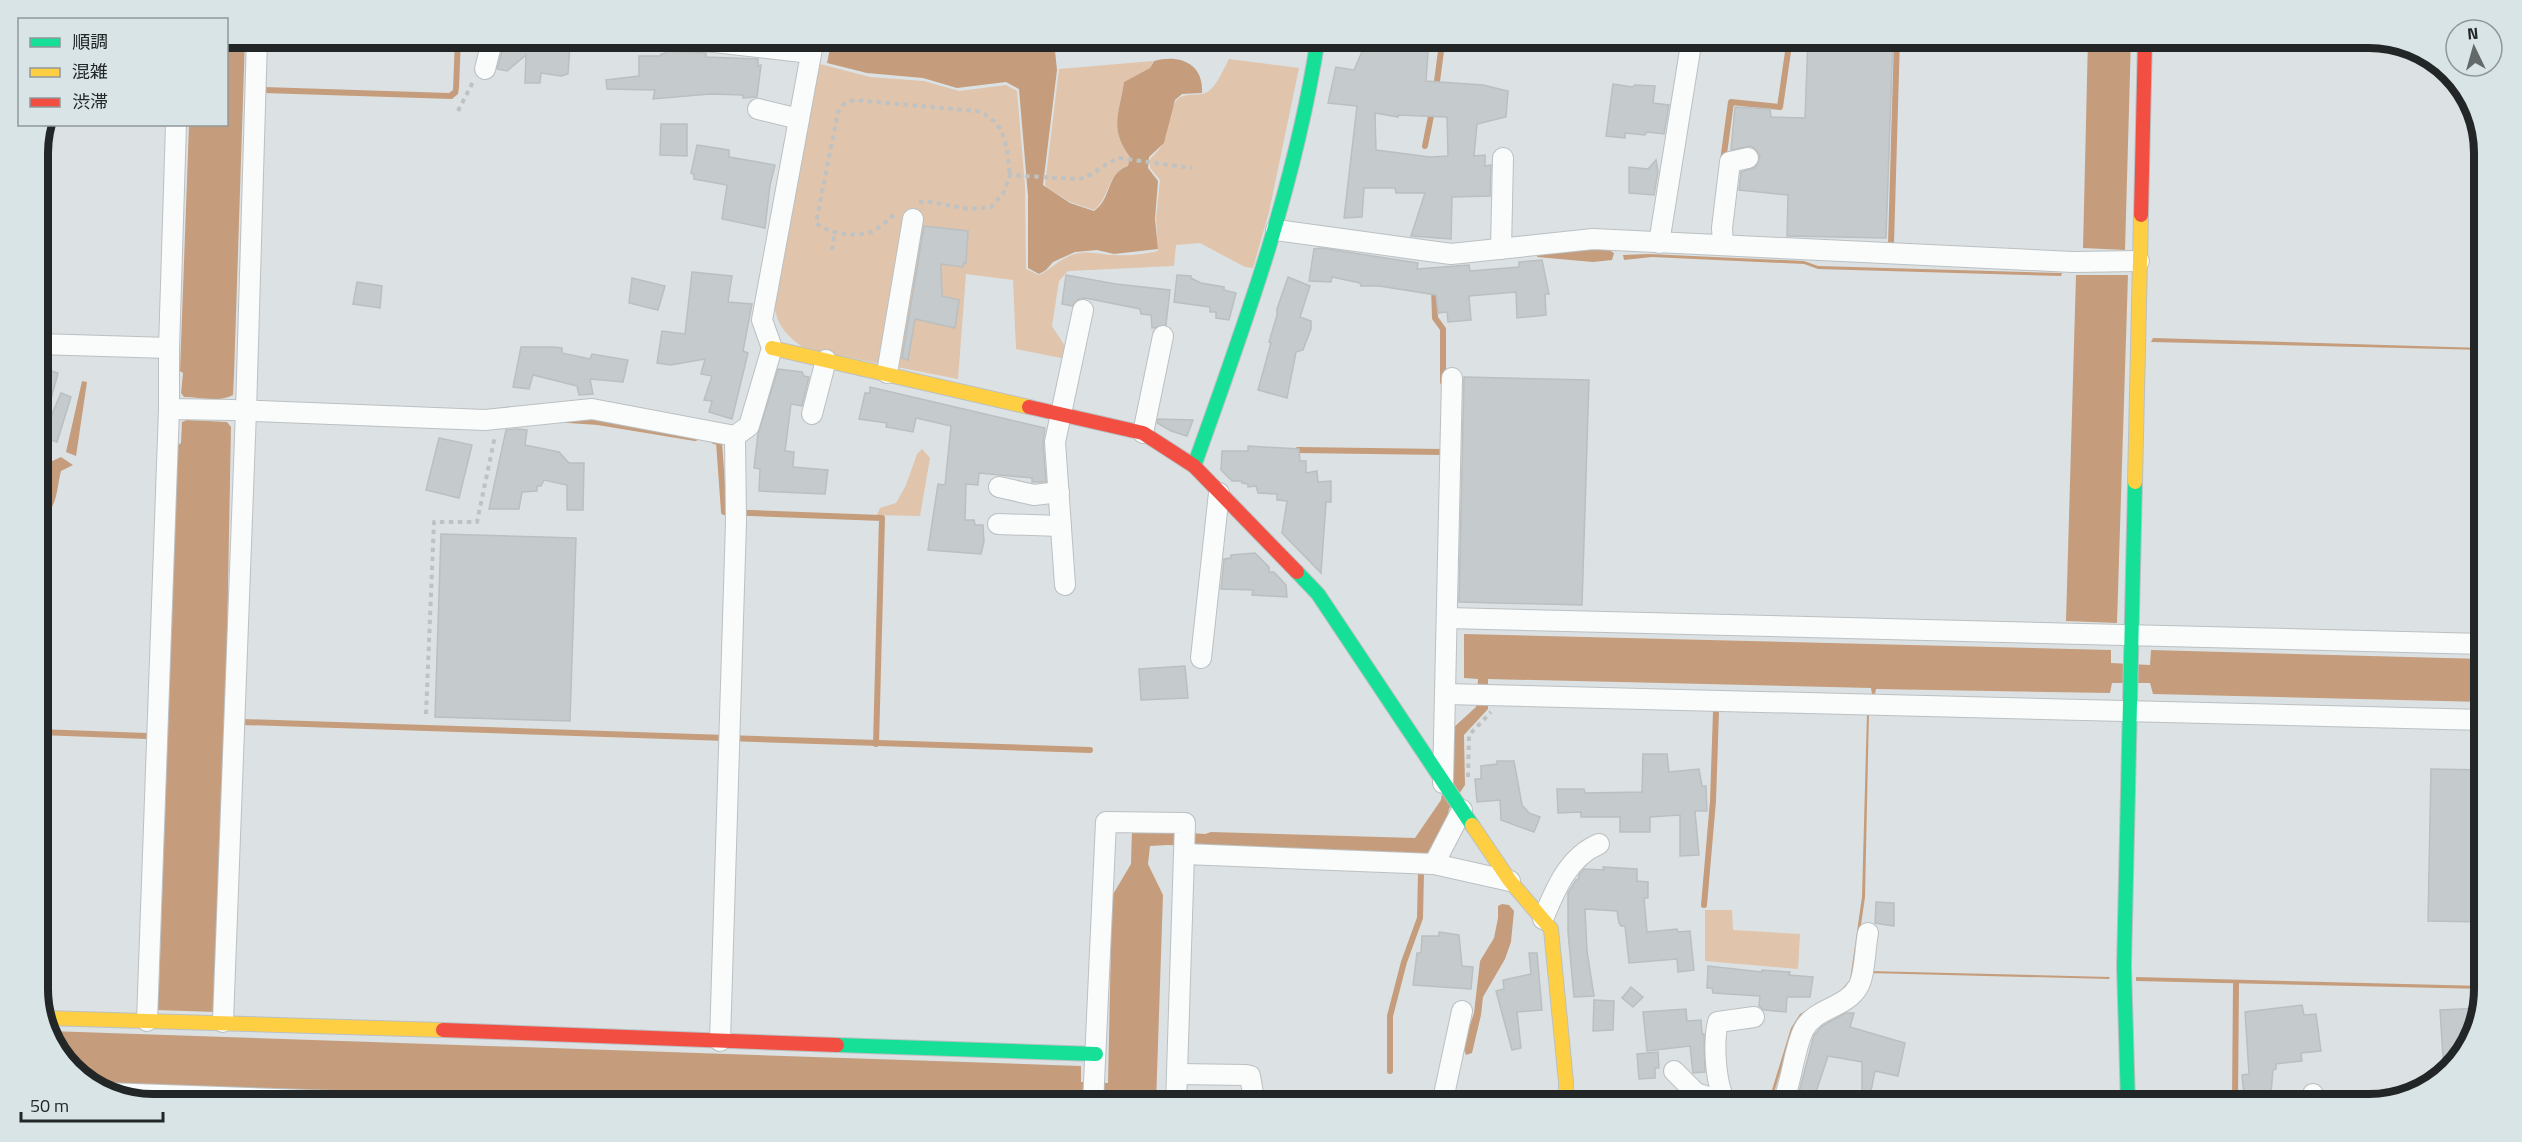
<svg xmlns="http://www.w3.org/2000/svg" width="2522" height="1142" font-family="'Titillium Web','Noto Sans JP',sans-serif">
<rect width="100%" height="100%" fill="#dce2e4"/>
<g fill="#e0c4ac">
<path d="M 1229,59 L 1299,68 L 1269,212 L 1253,268 L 1245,267 L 1200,243 L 1176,245 L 1174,266 L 1068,271 L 1059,281 L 1052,326 L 1067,349 L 1066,359 L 1016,349 L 1013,280 L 966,274 L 958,379 L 805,349 C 779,330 775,321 772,288 L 820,64 L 870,77 L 924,81 L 959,91 L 1006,85 L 1017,91 L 1025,186 L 1026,269 L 1039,275 C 1052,269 1060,258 1075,254 C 1089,250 1102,255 1116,255 C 1130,256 1145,254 1158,251 L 1156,219 L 1160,180 L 1150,168 L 1150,159 C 1176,136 1161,123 1176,101 C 1184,90 1200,99 1210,90 C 1218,83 1224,68 1229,59 Z"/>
<path d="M 1153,61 L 1150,68 L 1124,82 C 1119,114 1109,129 1130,157 L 1128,166 C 1107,172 1110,198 1094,210 L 1070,202 L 1048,188 L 1045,185 L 1059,69 Z"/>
<path d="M 922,449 L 930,458 L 920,516 L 877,515 L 880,508 L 896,503 L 906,485 L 917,454 Z"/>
<path d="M 1705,910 L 1732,910 L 1733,930 L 1800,934 L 1798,969 L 1705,961 Z"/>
</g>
<g fill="#c59d7c">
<path d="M 227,38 L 245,38 L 234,375 L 233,395 C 219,403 199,397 184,397 L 181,393 L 183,373 L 180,371 L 189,125 L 226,124 Z"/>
<path d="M 455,38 L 461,38 L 459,88 L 458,94 L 452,99 L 263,93 L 264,87 L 449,93 L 453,90 Z"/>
<path d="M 832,38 L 1035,38 L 1055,51 L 1057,70 L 1043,185 L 1070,203 L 1094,211 C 1112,199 1106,173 1128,166 L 1130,157 C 1109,129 1119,115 1124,82 L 1150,68 L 1154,61 C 1179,54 1204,63 1202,93 L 1182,94 L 1175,100 L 1164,143 L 1149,157 L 1148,168 L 1158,181 L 1155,219 L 1158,249 L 1114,254 L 1097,250 L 1075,252 L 1053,262 L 1046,270 L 1039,274 L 1028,268 L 1028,196 L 1019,89 L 1006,82 L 957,88 L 923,78 L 867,73 L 827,63 Z"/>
<path d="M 2088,38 L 2131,38 L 2125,250 L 2083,248 Z"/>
<path d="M 1607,249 L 1614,253 L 1612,260 L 1593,262 L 1537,257 L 1538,255 L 1563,251 Z"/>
<path d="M 1649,254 L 1804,261 L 1818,266 L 2062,273 L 2061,276 L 1818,269 L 1804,264 L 1652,257 L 1624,260 L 1623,255 Z"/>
<path d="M 2076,275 L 2128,275 L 2117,623 L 2066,621 Z"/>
<path d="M 2153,338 L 2484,348 L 2484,350 L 2151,342 Z"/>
<path d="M 82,381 L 87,382 L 76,456 L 66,452 Z"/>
<path d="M 187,420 L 227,422 L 231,427 L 226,696 L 214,988 L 217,992 L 216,1012 L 155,1010 L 155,988 L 159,985 L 178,445 L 181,443 L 182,422 Z"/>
<path d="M 61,457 L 73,465 L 61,471 C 56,490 58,512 38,519 L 38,470 L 41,466 Z"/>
<path d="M 1464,634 L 2111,650 L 2111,663 L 2150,665 L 2151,650 L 2484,659 L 2484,702 L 2153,694 L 2150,683 L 2112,683 L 2110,693 L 1876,689 L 1875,694 L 1872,694 L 1871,688 L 1488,679 L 1488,709 L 1464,735 L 1465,785 L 1449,809 L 1446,825 L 1426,855 L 1168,845 L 1150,846 L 1148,864 L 1163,895 L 1156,1104 L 1110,1104 L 1110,1102 L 1082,1101 L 1082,1104 L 642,1104 L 497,1096 L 496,1100 L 96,1086 L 57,1054 L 49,1031 L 1081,1066 L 1081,1082 L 1108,1083 L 1112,896 L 1131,864 L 1132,829 L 1205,834 L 1211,832 L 1415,838 L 1441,800 L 1453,728 L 1476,707 L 1478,679 L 1464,678 Z"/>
<path d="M 1867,712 L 1869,712 L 1865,897 L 1853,980 L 1792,1033 L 1773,1096 L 1767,1104 L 1764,1104 L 1771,1093 L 1791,1028 L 1800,1014 L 1839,992 L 1850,980 L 1862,897 Z"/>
<path d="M 1502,904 L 1509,905 L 1514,911 L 1511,942 L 1505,959 L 1483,997 L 1481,1015 L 1472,1053 L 1466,1055 L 1463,1046 L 1474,1013 L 1480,961 L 1494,938 L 1498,918 L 1498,906 Z"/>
<path d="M 1868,971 L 2110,977 L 2109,979 L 1868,973 Z"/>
<path d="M 2136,977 L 2484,986 L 2484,989 L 2136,981 Z"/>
</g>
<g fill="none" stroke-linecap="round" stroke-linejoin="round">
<g stroke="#c59d7c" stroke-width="6">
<path d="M 1436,89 L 1441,51 L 1452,38"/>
<path d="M 1425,146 L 1432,111"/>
<path d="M 1723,161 L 1731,102 L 1780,107 L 1790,38"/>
<path d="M 1891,244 L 1897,38"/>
<path d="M 1434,287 L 1435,318 L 1443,329 L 1443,382"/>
<path d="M 568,420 L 598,422 L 695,438"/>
<path d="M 714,441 L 719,442 L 724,512 L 882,518 L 876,744"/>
<path d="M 1298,450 L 1443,452"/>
<path d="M 243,722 L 1090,750"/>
<path d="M 38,732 L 147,736"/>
<path d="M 1704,905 L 1713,801 L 1716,711"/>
<path d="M 2236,983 L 2235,1099 L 2390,1098"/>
<path d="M 1390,1071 L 1390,1016 L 1404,962 L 1420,918 L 1421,873"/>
</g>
</g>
<g fill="#c5cacc" stroke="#babfc1" stroke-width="1.5" fill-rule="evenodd">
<path d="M 516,38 L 552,38 L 552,40 L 559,39 L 560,44 L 570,45 L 568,74 L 561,76 L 541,73 L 540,83 L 525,83 L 526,55 L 507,71 L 497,69 L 505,41 L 516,42 Z"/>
<path d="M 1368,38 L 1429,38 L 1426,81 L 1483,85 L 1508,91 L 1506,117 L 1477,124 L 1474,156 L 1485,155 L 1485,166 L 1491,165 L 1490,196 L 1452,197 L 1451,239 L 1411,236 L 1425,193 L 1396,193 L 1395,188 L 1364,188 L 1362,217 L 1344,218 L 1357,106 L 1328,103 L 1336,67 L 1354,70 ZM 1375,113 L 1398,117 L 1398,115 L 1447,117 L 1448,156 L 1430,157 L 1376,150 Z"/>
<path d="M 1808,38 L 1893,38 L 1886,238 L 1787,236 L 1788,195 L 1739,190 L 1741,172 L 1756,167 L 1760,156 L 1756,150 L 1751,146 L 1731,150 L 1735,107 L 1770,109 L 1771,117 L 1805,118 Z"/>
<path d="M 666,51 L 706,53 L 706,57 L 758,59 L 758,66 L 761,65 L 757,97 L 743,98 L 743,95 L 710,94 L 653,99 L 655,90 L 607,89 L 606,80 L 639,76 L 639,56 L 661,56 L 661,54 L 666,53 Z"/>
<path d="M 1613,84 L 1632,87 L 1635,85 L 1655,86 L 1653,103 L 1669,105 L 1664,134 L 1647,132 L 1645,135 L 1625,133 L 1625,138 L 1606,136 Z"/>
<path d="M 661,124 L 687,124 L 687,156 L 660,155 Z"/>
<path d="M 697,145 L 729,150 L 729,157 L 775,165 L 770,185 L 765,228 L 722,219 L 727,185 L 694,179 L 694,175 L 691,173 Z"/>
<path d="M 1656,160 L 1658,171 L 1654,195 L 1629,193 L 1629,167 L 1648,169 Z"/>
<path d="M 924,226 L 968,231 L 966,263 L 964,262 L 963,267 L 941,264 L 942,296 L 959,300 L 955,328 L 915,319 L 908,360 L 902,358 Z"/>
<path d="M 1321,248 L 1418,263 L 1417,269 L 1469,265 L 1470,271 L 1519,267 L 1519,262 L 1542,260 L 1549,294 L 1545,294 L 1546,315 L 1517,318 L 1516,292 L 1469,296 L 1471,320 L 1448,322 L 1447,312 L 1438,313 L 1436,295 L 1379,286 L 1361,286 L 1360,283 L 1332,277 L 1331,282 L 1309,281 L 1314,249 Z"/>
<path d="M 692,272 L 732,276 L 728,302 L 752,304 L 743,351 L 748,353 L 732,419 L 709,412 L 712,401 L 704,400 L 712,376 L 701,374 L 705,359 L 671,365 L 657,363 L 662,331 L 685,334 Z"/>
<path d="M 1066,275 L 1116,284 L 1170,290 L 1166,325 L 1152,328 L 1151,315 L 1141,314 L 1140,309 L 1085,298 L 1079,299 L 1072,306 L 1062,304 Z"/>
<path d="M 1177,275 L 1191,276 L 1191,278 L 1201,283 L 1224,287 L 1224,290 L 1236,293 L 1229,320 L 1216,318 L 1216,312 L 1210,312 L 1210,307 L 1174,302 Z"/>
<path d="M 1288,277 L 1310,286 L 1300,317 L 1311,321 L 1311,329 L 1303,350 L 1296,352 L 1287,398 L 1258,390 L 1271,343 L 1269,342 L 1277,315 L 1277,309 Z"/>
<path d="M 632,278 L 665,286 L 658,310 L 629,303 Z"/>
<path d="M 357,282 L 382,286 L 380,308 L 353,304 Z"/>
<path d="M 521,347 L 553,347 L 562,348 L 562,353 L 590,359 L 592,354 L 628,360 L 623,382 L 590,379 L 593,394 L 579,395 L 577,386 L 533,375 L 529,389 L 513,387 Z"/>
<path d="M 38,367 L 58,373 L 51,399 L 38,397 Z"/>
<path d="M 778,369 L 802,372 L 804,376 L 809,377 L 802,406 L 791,404 L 785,451 L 794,452 L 793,467 L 828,470 L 825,494 L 759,491 L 760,469 L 754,468 L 758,434 Z"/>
<path d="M 1464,377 L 1589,380 L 1582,605 L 1459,602 Z"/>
<path d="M 870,387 L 1045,428 L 1043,443 L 1046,482 L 1032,482 L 1032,478 L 979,473 L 978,485 L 966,484 L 965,520 L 974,520 L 975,525 L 983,525 L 984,542 L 981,554 L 928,550 L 938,484 L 945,485 L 951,426 L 916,418 L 913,432 L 886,427 L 887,423 L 859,419 L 865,393 L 870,393 Z"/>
<path d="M 61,393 L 71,397 L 57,442 L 42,437 Z"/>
<path d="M 1158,419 L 1193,420 L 1187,436 L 1171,431 L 1157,423 Z"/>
<path d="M 518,429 L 527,430 L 525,445 L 559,452 L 569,463 L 584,463 L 583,510 L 567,510 L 567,485 L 544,480 L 541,486 L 537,486 L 537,491 L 522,492 L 519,509 L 489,509 L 506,430 Z"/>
<path d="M 439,438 L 472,445 L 459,498 L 426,490 Z"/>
<path d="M 1248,446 L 1299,449 L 1300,461 L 1306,461 L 1306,473 L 1317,471 L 1318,482 L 1331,481 L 1331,502 L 1326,502 L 1321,573 L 1282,533 L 1287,501 L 1277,500 L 1277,494 L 1258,493 L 1256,486 L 1248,487 L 1248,484 L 1242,483 L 1242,481 L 1232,481 L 1221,470 L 1222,451 L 1248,451 Z"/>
<path d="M 441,534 L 576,538 L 570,721 L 435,717 Z"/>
<path d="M 1255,553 L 1269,567 L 1269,572 L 1274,572 L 1286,585 L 1287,597 L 1252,595 L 1253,590 L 1221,589 L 1224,559 L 1231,558 L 1231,555 Z"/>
<path d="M 1185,666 L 1188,698 L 1141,700 L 1139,669 Z"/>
<path d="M 1643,754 L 1667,754 L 1669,772 L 1699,769 L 1702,786 L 1706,786 L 1707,811 L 1695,811 L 1699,855 L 1680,856 L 1680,815 L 1650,817 L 1650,832 L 1620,832 L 1620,817 L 1581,817 L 1581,812 L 1558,813 L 1557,789 L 1584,789 L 1585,793 L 1642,792 Z"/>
<path d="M 1497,761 L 1514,761 L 1522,805 L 1529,813 L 1540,817 L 1534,832 L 1501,820 L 1500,800 L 1477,802 L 1475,779 L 1481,779 L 1481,766 L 1497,764 Z"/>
<path d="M 2431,769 L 2484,770 L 2484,922 L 2428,921 Z"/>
<path d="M 1603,867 L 1637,869 L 1637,881 L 1648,882 L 1648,898 L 1644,898 L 1647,932 L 1677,929 L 1678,932 L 1690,931 L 1694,970 L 1678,972 L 1677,959 L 1629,963 L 1625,926 L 1621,926 L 1619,923 L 1617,911 L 1585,909 L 1587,951 L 1594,996 L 1574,997 L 1568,932 L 1568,893 L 1576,880 L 1579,879 L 1579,875 L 1584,869 L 1604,870 Z"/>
<path d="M 1876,902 L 1894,903 L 1894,926 L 1875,923 Z"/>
<path d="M 1439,932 L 1459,935 L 1462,966 L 1473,967 L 1471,989 L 1413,985 L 1417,953 L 1421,953 L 1422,936 L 1439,936 Z"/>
<path d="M 1529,953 L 1537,953 L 1542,1010 L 1517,1012 L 1521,1048 L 1512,1050 L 1496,991 L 1504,989 L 1503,980 L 1531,974 Z"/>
<path d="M 1708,966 L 1762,972 L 1762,970 L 1790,972 L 1789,975 L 1813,977 L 1810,997 L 1787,997 L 1786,1012 L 1764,1010 L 1759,1006 L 1760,996 L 1713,993 L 1712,988 L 1707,988 Z"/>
<path d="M 1631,987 L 1643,997 L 1633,1007 L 1622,998 Z"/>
<path d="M 1594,1000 L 1614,1001 L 1613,1030 L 1593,1031 Z"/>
<path d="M 2302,1005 L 2304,1015 L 2316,1014 L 2321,1051 L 2301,1053 L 2302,1061 L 2276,1064 L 2276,1069 L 2273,1070 L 2271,1094 L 2244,1095 L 2242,1075 L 2249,1074 L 2245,1012 Z"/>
<path d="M 2481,1008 L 2476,1034 L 2444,1072 L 2440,1010 Z"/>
<path d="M 1686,1009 L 1687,1021 L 1701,1020 L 1702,1034 L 1704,1034 L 1705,1072 L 1693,1073 L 1690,1046 L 1647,1051 L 1643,1012 Z"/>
<path d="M 1846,1013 L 1854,1013 L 1850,1027 L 1905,1043 L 1898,1076 L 1875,1071 L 1869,1101 L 1862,1100 L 1862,1062 L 1828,1056 L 1812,1104 L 1797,1100 L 1814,1035 L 1822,1026 Z"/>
<path d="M 1658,1052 L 1659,1068 L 1655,1068 L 1655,1078 L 1639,1079 L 1637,1054 Z"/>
</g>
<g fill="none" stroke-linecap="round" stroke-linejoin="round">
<defs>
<g id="street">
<path d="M 643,38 L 706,41 L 811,53"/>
<path d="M 485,69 L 493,38"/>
<path d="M 758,109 L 799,119"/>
<path d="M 1276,230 L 1451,254 L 1593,239 L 2073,262 L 2139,261"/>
<path d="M 1659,243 L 1692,38"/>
<path d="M 1723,245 L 1722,228 L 1730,162 L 1748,158"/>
<path d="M 1501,249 L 1503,158"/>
<path d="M 38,344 L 169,348"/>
<path d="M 887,373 L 913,219"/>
<path d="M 169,409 L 232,410 L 485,420 L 592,409 L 735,436 L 749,426 L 772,348 L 762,320 L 814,38"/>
<path d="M 812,414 L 826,360"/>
<path d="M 1143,433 L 1163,336"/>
<path d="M 999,487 L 1034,495 L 1059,492"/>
<path d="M 998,524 L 1061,526"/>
<path d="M 1065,585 L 1055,442 L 1083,310"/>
<path d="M 1447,618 L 2484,644"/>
<path d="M 1201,658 L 1219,493"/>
<path d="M 1445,694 L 2484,720"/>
<path d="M 1443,783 L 1452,378"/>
<path d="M 1185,854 L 1434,864 L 1510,881"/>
<path d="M 1434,864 L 1462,810"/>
<path d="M 1543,919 C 1555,890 1568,857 1599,844"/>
<path d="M 147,1021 L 169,409 L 169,348 L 176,124"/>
<path d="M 223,1022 L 246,411 L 257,38"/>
<path d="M 720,1041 L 736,522 L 735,436"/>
<path d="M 1674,1071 L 1696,1093 L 1726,1103"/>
<path d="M 1178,1074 L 1246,1075 L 1250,1076 L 1254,1099"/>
<path d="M 106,1093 L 423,1104"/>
<path d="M 1093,1104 L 1106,822 L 1185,823 L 1176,1104"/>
<path d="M 1442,1104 L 1462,1011"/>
<path d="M 1727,1104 C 1715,1086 1713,1043 1718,1022 L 1754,1017"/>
<path d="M 1782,1104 C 1792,1082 1794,1048 1804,1029 C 1815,1008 1846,1008 1858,987 C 1865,976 1865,947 1868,933"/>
<path d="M 2313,1104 L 2313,1094"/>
</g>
<g id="fast">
<path d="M 1194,466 C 1245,324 1295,188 1318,38"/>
<path d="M 1297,572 L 1318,594 L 1472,825"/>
<path d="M 837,1045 L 1096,1054"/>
<path d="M 2128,1104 L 2124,966 L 2135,482"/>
</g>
<g id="slow">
<path d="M 772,348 L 1029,407"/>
<path d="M 2135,482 L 2141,215"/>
<path d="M 1472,825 L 1510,881 L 1551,929 L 1566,1082 L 1566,1104"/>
<path d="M 45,1018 L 443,1030"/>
</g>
<g id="jam">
<path d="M 2141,215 L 2145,38"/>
<path d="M 1029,407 L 1143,433 L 1194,466 L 1297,572"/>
<path d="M 443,1030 L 837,1045"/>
</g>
</defs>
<use href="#street" stroke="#bbc0c2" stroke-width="22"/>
<use href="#fast" stroke="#bbc0c2" stroke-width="16"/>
<use href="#slow" stroke="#bbc0c2" stroke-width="16"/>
<use href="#jam" stroke="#bbc0c2" stroke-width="16"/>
<g stroke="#bfc2c2" stroke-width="4" stroke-dasharray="4.5 4.5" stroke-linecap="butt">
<path d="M 458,111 L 473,82"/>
<path d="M 919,202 L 925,201 L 969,209 L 991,207 L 1004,192 L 1010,175 L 1078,179 C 1094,176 1104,163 1119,158 L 1192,168"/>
<path d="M 894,215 C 887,220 879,229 871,232 C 855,238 828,233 816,223 L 838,112 L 844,104 L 854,100 L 977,111 C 1008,123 1006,146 1010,175"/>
<path d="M 832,250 L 835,231"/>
<path d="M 426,714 L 434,522 L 477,522 L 495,436"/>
<path d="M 1468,777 L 1469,735 L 1491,712"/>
</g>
<use href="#street" stroke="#fafbfb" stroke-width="20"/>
<use href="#fast" stroke="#16e098" stroke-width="14"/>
<use href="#slow" stroke="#ffcf43" stroke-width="14"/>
<use href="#jam" stroke="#f24e42" stroke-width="14"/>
</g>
<path d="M0 0H2522V1142H0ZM153 48H2369A105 105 0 0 1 2474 153V989A105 105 0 0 1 2369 1094H153A105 105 0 0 1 48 989V153A105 105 0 0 1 153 48Z" fill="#d9e4e7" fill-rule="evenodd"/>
<path fill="none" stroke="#222627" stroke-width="8" d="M153 48H2369A105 105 0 0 1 2474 153V989A105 105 0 0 1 2369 1094H153A105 105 0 0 1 48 989V153A105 105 0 0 1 153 48Z"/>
<rect x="18" y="18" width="210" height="108" fill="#d9e4e7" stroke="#90989a" stroke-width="1.5"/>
<rect x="30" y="38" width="30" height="9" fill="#16e098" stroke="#90989a" stroke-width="1.5"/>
<text x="72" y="48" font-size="18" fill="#222627">順調</text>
<rect x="30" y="68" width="30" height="9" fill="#ffcf43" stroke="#90989a" stroke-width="1.5"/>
<text x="72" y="78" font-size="18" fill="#222627">混雑</text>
<rect x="30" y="98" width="30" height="9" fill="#f24e42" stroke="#90989a" stroke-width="1.5"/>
<text x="72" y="108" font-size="18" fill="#222627">渋滞</text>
<g transform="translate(2474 48) rotate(355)"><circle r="28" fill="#d9e4e7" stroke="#90989a" stroke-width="1.5"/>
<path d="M0-4.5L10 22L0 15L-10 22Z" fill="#636869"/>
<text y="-9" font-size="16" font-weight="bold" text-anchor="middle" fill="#222627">N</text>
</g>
<path d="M21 1112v9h142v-9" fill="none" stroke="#222627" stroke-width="3"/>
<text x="30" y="1112" font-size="18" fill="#222627" stroke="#d9e4e7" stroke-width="4.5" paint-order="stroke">50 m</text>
</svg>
